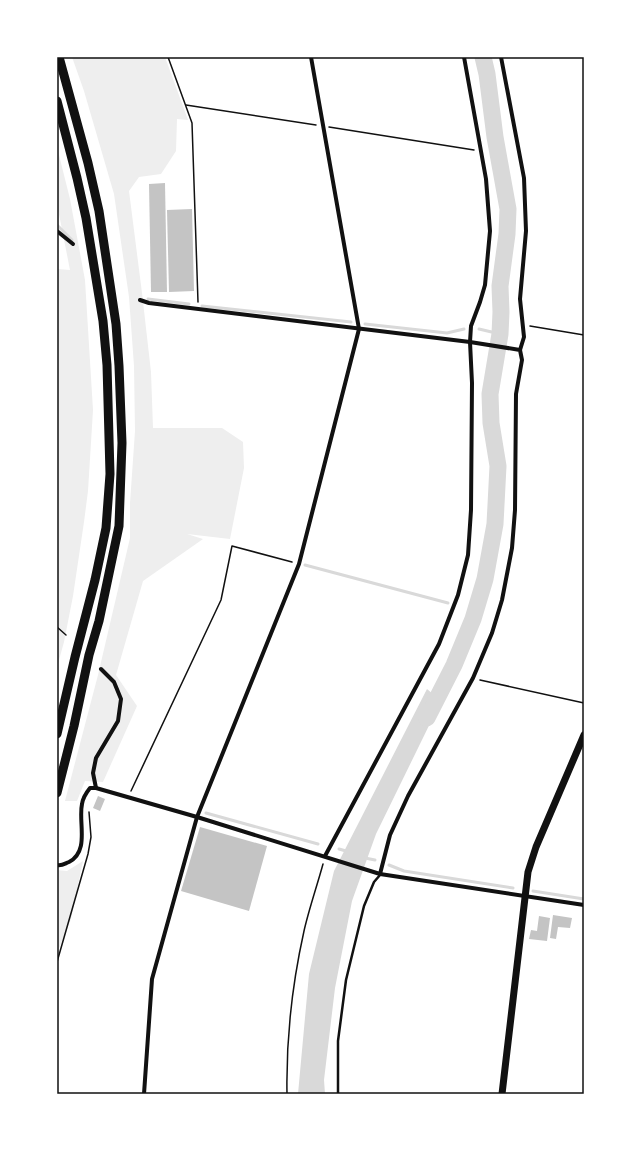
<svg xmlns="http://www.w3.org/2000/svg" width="641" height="1151" font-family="Jost,sans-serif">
<rect width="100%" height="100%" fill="#fff"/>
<g fill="#eee">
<path d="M 72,57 L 165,57 L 188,120 L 177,119 L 176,151 L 161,174 L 139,177 L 129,191 L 142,293 L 151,372 L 153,428 L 222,428 L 243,442 L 244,468 L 230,539 L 187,534 L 203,539 L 143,581 L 116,675 L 137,706 L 103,782 L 85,781 L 77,801 L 65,801 L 98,675 L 130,538 L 130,503 L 135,431 L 134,366 L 129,297 L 114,194 L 84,91 Z"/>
<path d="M 57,147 L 70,199 L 85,280 L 93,410 L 88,491 L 84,522 L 73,596 L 64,642 L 57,667 L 57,269 L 70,270 L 57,204 Z"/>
<path d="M 83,861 L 71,919 L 57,953 L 57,870 L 67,871 Z"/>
</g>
<path fill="#d9d9d9" d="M 427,689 L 441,701 L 376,834 L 352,901 L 335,988 L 324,1080 L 325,1094 L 298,1094 L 309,974 L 334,871 Z"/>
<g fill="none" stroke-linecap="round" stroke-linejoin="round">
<g stroke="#d9d9d9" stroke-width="3">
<path d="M 57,225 L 72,240"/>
<path d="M 148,299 L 189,304"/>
<path d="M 202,306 L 351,322"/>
<path d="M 365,324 L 447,333 L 464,329"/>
<path d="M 479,329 L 500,334"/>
<path d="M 305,565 L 448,603"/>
<path d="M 206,813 L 318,844"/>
<path d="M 339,849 L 346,851"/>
<path d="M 365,858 L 375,860"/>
<path d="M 389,865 L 404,871 L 513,888"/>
<path d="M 533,891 L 584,899"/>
</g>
<path stroke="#d9d9d9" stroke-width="17" d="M 427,718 L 454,665 L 473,619 L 485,579 L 495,524 L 498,466 L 491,423 L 490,394 L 500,334 L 501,312 L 500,286 L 507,234 L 508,209 L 495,137 L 487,74 L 483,57"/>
</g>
<g fill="#c4c4c4">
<path d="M 165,183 L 167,292 L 151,292 L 149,184 Z"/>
<path d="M 192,209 L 194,291 L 169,292 L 167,210 Z"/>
<path d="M 98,796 L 105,799 L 100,811 L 93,808 Z"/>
<path d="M 200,827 L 267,846 L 249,911 L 181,891 Z"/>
<path d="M 553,915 L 572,918 L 570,928 L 558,927 L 556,939 L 550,938 Z"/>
<path d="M 539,916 L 550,918 L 547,941 L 529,939 L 531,930 L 537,931 Z"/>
</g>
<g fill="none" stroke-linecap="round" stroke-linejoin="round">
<g stroke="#111" stroke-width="1.5">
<path d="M 168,57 L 192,123 L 198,302"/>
<path d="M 186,105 L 316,125"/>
<path d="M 329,127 L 474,150"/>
<path d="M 530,326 L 584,335"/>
<path d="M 57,627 L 66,635"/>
<path d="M 480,680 L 584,703"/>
<path d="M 131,791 L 221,600 L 232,546 L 292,562"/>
<path d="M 57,962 L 88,854 L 91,837 L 89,812"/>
<path d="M 287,1094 C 286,1039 292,985 304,931 C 309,909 317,886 323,864"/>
</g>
<path stroke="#111" stroke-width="2.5" d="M 338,1094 L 338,1041 L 346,980 L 364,906 L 374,882 L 380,875"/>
<g stroke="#111" stroke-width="4">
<path d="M 501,57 L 524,178 L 526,231 L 520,299 L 524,337 L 520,350"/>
<path d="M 57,231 L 73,244"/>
<path d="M 140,300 L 149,303 L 470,342 L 520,350 L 522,360 L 516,394 L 515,510 L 512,548 L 502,600 L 492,633 L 473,678 L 408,796 L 390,835 L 380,874"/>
<path d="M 96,788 L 93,773 L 96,758 L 118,721 L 121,699 L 114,682 L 101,669"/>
<path d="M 325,856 L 439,644 L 458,595 L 468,555 L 471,510 L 472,383 L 470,342 L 471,326 L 480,302 L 485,285 L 490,231 L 486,179 L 464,57"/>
<path d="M 57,865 C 62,866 64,864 69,862 C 90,851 78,822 82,804 C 83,797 86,793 90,788 L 96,788 L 197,817 L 380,874 L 584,905"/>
<path d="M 144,1094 L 152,979 L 197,817 L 299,564 L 359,329 L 311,57"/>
</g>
<path stroke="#111" stroke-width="7" d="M 502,1094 L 528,872 L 536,847 L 584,735"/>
<g stroke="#111" stroke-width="9">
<path d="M 57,101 L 77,178 L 86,218 L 103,321 L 107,365 L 110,474 L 106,528 L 95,580 L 75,657 L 57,734"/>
<path d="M 57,793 L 74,726 L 89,655 L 99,621 L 119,526 L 122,443 L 119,366 L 116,324 L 99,211 L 88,163 L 59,57"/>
</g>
</g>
<rect width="641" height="1151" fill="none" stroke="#ffffff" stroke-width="116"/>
<rect x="58" y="58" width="525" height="1035" fill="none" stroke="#111" stroke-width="1.5"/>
</svg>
